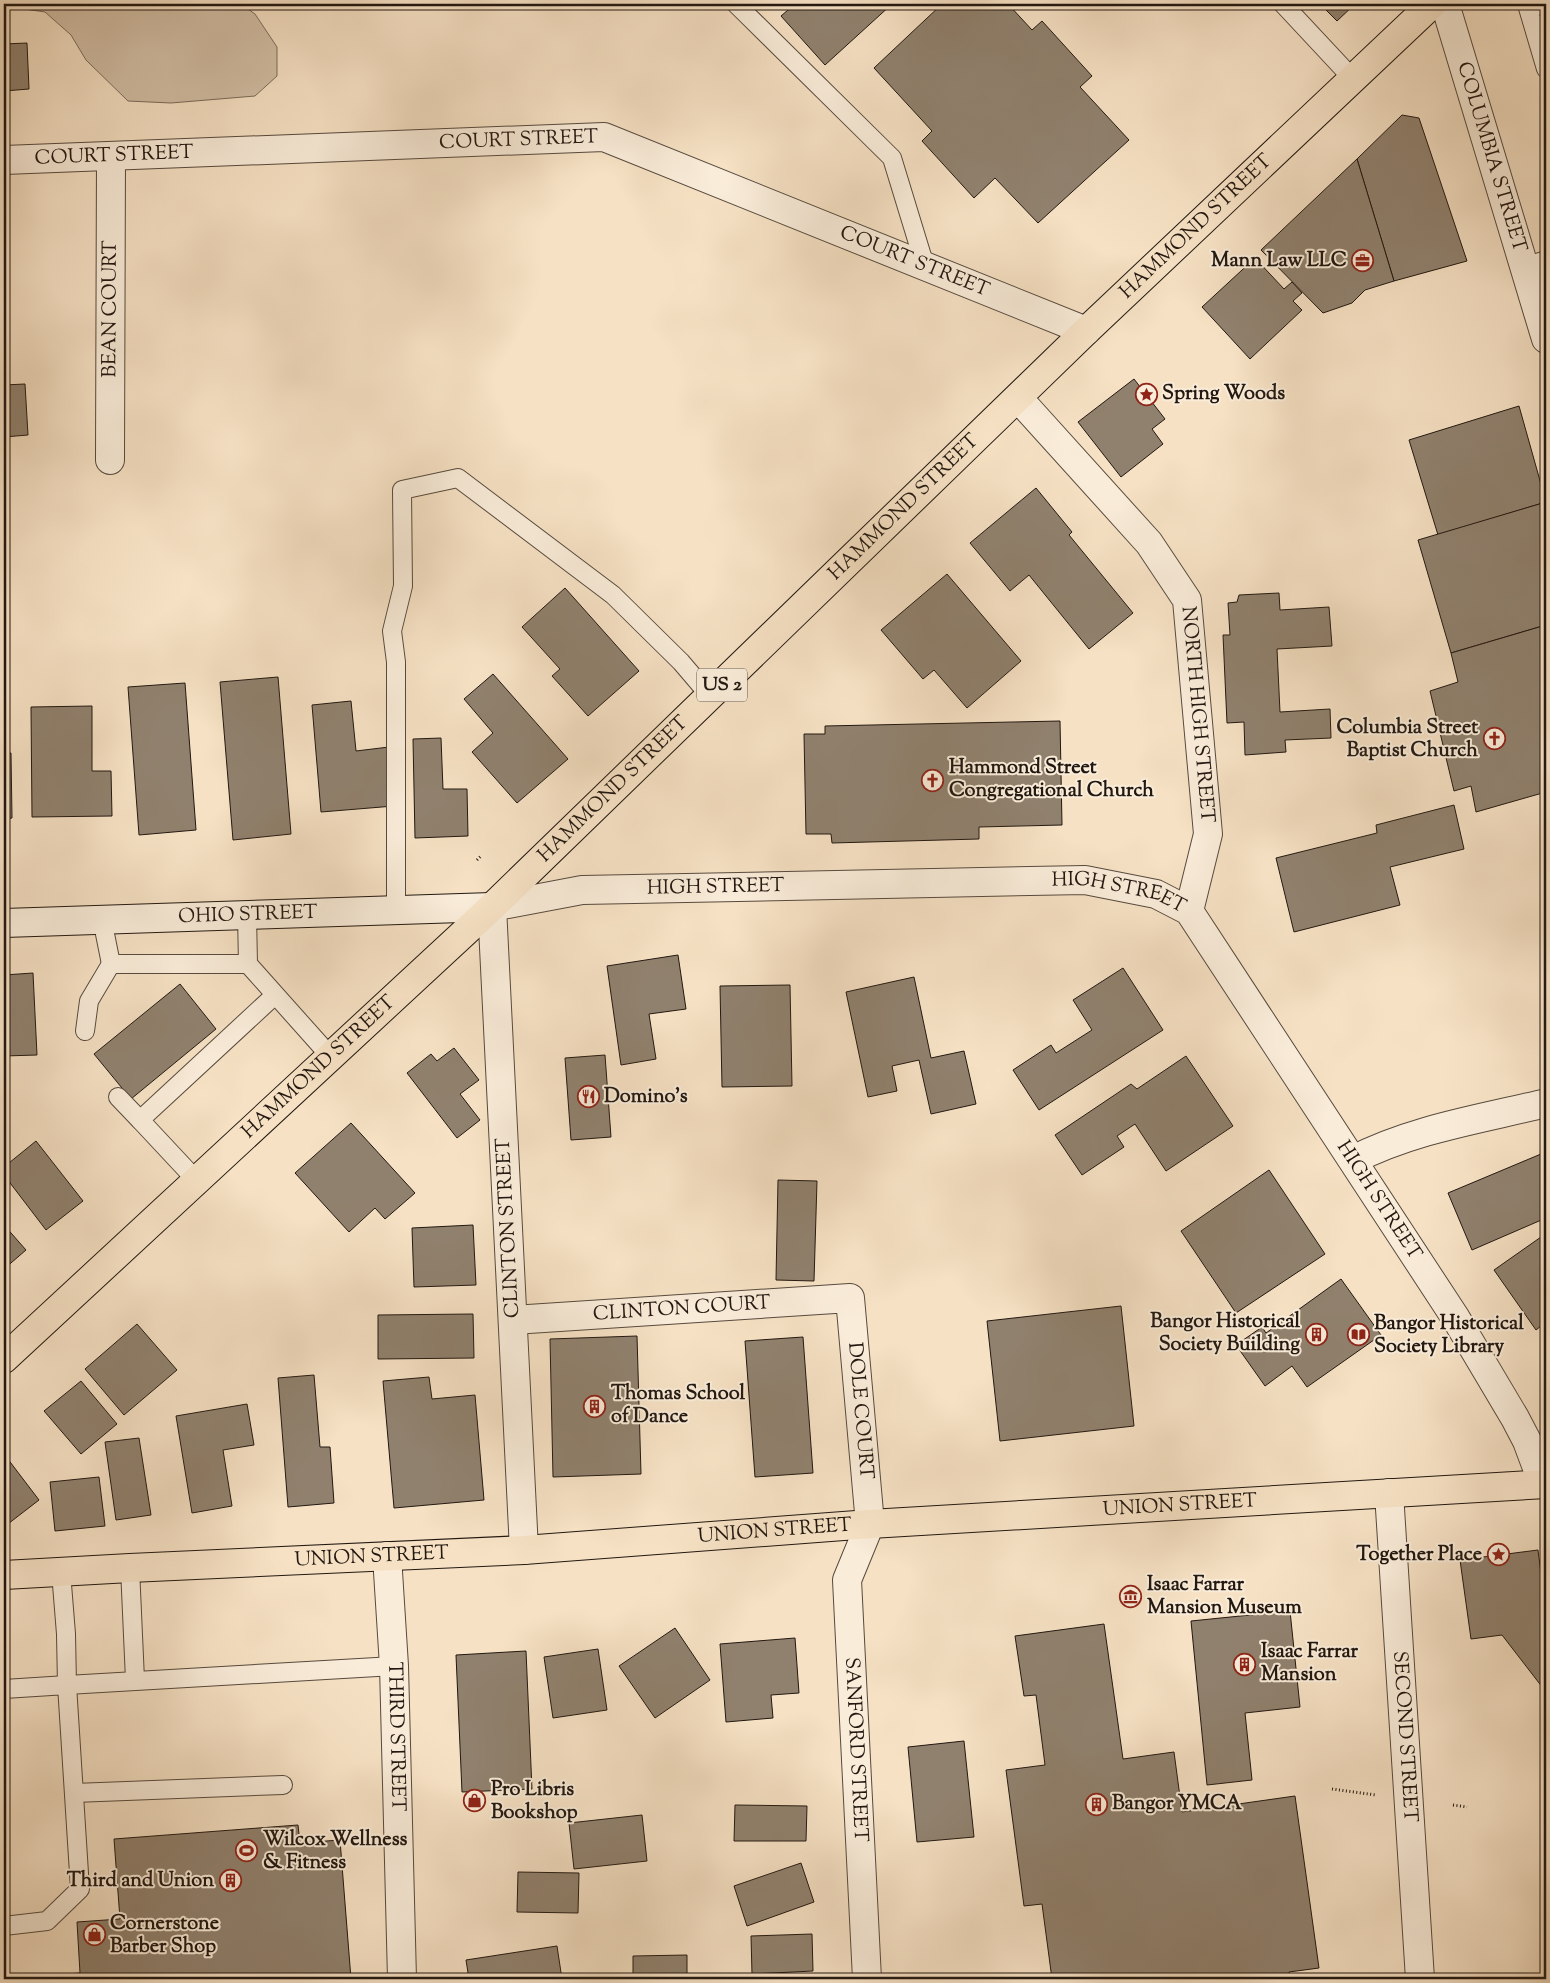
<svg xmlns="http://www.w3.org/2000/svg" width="1550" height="1983" font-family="'Sorts Mill Goudy',serif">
<rect width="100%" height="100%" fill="#f6e1c4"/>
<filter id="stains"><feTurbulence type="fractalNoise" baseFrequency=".004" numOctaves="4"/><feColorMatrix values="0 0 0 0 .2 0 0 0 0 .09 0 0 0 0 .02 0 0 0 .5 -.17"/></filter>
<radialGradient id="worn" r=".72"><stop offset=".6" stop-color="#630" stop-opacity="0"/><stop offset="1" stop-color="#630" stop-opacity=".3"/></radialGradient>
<path fill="#d2bfa6" stroke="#7a6c5c" d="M 4,4 L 241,4 L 255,14 L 277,47 L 277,76 L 255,96 L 171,103 L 128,101 L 86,60 L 71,35 L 45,12 L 4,6 Z"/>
<g fill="#90816e" stroke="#221811">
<path d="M 795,4 L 892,4 L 825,65 L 781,16 Z"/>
<path d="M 942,4 L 1008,4 L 1032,30 L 1042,21 L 1092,76 L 1080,87 L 1129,140 L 1038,223 L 995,178 L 974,198 L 922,141 L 932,131 L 874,68 Z"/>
<path d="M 1320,4 L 1355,4 L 1337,21 Z"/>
<path d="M 27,43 L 29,89 L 4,91 L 4,44 Z"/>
<path d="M 1402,115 L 1419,118 L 1467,261 L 1394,281 L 1357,159 Z"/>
<path d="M 1357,159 L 1394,281 L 1365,290 L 1352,303 L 1323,313 L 1261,250 Z"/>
<path d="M 1255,258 L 1284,289 L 1292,282 L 1302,293 L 1293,301 L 1302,310 L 1250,359 L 1202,307 Z"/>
<path d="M 1134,379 L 1165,419 L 1152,429 L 1163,444 L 1121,477 L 1078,422 Z"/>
<path d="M 25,384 L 28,435 L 4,437 L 4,385 Z"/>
<path d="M 1519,406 L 1546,502 L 1438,535 L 1409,440 Z"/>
<path d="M 1036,488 L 1072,532 L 1069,535 L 1133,613 L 1089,649 L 1029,575 L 1010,591 L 970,543 Z"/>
<path d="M 1546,502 L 1546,625 L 1451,653 L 1418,540 Z"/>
<path d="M 947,574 L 1021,661 L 967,708 L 934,670 L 923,679 L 881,630 Z"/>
<path d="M 565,588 L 639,671 L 588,716 L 552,676 L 560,669 L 522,627 Z"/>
<path d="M 1279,593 L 1280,610 L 1329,607 L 1332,646 L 1277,649 L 1280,712 L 1330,709 L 1331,738 L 1285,740 L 1286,752 L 1245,755 L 1244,722 L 1227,723 L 1223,635 L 1230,635 L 1228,603 L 1237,602 L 1239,595 Z"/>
<path d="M 1546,625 L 1546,792 L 1476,812 L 1471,786 L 1454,791 L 1430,691 L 1458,682 L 1451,653 Z"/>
<path d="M 493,674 L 568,759 L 517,803 L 472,752 L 493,733 L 464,699 Z"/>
<path d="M 278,677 L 291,834 L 233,840 L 220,682 Z"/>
<path d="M 185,683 L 196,830 L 139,835 L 128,687 Z"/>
<path d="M 351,701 L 356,751 L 389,747 L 394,806 L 321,812 L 312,705 Z"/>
<path d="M 92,706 L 92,771 L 111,771 L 112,816 L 32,817 L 31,707 Z"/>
<path d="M 1060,721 L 1062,825 L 979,827 L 979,839 L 832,843 L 831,834 L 806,834 L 804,734 L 825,734 L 825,726 Z"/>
<path d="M 441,738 L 443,789 L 467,789 L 468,836 L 415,838 L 413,739 Z"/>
<path d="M 4,753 L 11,753 L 12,818 L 4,819 Z"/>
<path d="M 1454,805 L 1464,849 L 1390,867 L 1400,905 L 1294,932 L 1276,858 L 1377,833 L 1376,825 Z"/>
<path d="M 678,955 L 686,1009 L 649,1014 L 656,1059 L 621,1065 L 607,966 Z"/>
<path d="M 1123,968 L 1163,1030 L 1039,1110 L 1013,1070 L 1051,1045 L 1056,1053 L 1092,1030 L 1073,1000 Z"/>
<path d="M 33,973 L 37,1055 L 4,1056 L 4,975 Z"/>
<path d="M 914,977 L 931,1058 L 964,1051 L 976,1104 L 931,1114 L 919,1060 L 892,1066 L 897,1091 L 868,1097 L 846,992 Z"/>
<path d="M 180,984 L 216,1029 L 131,1099 L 94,1054 Z"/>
<path d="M 790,985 L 792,1086 L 722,1087 L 720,986 Z"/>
<path d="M 454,1048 L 479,1080 L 460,1094 L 480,1120 L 457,1138 L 407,1073 L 431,1054 L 437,1061 Z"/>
<path d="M 605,1055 L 611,1137 L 571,1140 L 565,1058 Z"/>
<path d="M 1186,1056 L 1233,1126 L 1166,1171 L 1135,1124 L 1117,1136 L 1124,1147 L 1082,1175 L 1055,1135 L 1131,1084 L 1137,1089 Z"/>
<path d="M 351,1123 L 415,1193 L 385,1219 L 375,1208 L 349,1232 L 295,1173 Z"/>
<path d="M 36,1141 L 83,1201 L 46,1230 L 4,1175 L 4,1167 Z"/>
<path d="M 1541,1154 L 1546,1166 L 1546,1218 L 1472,1250 L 1448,1193 Z"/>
<path d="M 1269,1170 L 1325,1254 L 1236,1313 L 1181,1231 Z"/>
<path d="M 778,1180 L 817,1181 L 814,1281 L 776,1280 Z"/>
<path d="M 4,1225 L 26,1250 L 4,1269 Z"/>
<path d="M 473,1225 L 476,1285 L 414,1287 L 412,1228 Z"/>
<path d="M 1541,1237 L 1546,1244 L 1546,1322 L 1536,1330 L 1494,1270 Z"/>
<path d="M 1341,1279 L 1381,1335 L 1307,1387 L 1292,1366 L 1265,1386 L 1236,1345 L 1262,1327 L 1266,1333 Z"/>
<path d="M 1121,1306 L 1134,1426 L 1000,1441 L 987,1321 Z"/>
<path d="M 473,1314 L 474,1358 L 378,1359 L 378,1315 Z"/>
<path d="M 137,1324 L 177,1370 L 124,1415 L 85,1369 Z"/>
<path d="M 637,1336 L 641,1474 L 553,1477 L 550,1339 Z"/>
<path d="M 803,1337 L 813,1473 L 755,1477 L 745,1341 Z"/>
<path d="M 314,1375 L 320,1447 L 330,1447 L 334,1503 L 288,1507 L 278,1378 Z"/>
<path d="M 429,1377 L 432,1399 L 475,1395 L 484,1500 L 394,1508 L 383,1381 Z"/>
<path d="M 81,1381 L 117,1424 L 81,1454 L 44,1411 Z"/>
<path d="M 247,1404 L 254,1445 L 223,1450 L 232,1506 L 192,1513 L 176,1416 Z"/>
<path d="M 139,1438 L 151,1515 L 116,1520 L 105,1442 Z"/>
<path d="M 4,1454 L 39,1500 L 4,1527 Z"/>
<path d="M 99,1477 L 105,1526 L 55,1531 L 50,1482 Z"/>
<path d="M 1538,1550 L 1543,1590 L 1546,1589 L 1546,1692 L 1502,1635 L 1471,1639 L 1460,1560 Z"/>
<path d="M 1290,1611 L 1300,1707 L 1245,1713 L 1252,1780 L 1207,1785 L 1191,1621 Z"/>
<path d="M 1104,1624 L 1123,1759 L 1174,1752 L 1182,1812 L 1295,1796 L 1319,1968 L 1289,1972 L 1290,1979 L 1052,1979 L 1042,1904 L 1024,1906 L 1006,1770 L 1045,1765 L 1036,1695 L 1024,1696 L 1015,1636 Z"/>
<path d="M 675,1628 L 710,1680 L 655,1718 L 619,1666 Z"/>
<path d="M 795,1638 L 799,1693 L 771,1695 L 773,1718 L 726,1722 L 720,1644 Z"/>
<path d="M 598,1649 L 607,1710 L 553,1718 L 544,1657 Z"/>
<path d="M 526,1651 L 532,1789 L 462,1792 L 456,1655 Z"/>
<path d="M 964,1741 L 974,1837 L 917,1842 L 908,1747 Z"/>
<path d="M 735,1805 L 807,1806 L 806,1841 L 734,1841 Z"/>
<path d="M 642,1815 L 647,1861 L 574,1869 L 569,1823 Z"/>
<path d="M 298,1825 L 300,1843 L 340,1840 L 351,1979 L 4,1979 L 80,1973 L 77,1922 L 120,1919 L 114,1839 Z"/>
<path d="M 801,1863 L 814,1902 L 747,1926 L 734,1886 Z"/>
<path d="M 518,1872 L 579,1873 L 578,1913 L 517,1912 Z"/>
<path d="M 812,1934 L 813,1971 L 752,1974 L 751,1936 Z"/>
<path d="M 557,1946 L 562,1979 L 469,1979 L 466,1960 Z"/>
<path d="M 687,1955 L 687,1979 L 633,1979 L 633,1956 Z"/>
</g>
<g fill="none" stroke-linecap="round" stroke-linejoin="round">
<defs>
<g id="lane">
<path d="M 736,4 L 892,158 L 925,266"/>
<path d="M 1283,4 L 1353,79"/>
<path d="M 1545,4 L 1528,8 L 1546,69"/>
<path d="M 1524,267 L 1546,260"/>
<path d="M 396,910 L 396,662 L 392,631 L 403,586 L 402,490 L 458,478 L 613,595 L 681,662 L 710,696"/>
<path d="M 247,915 L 248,964 L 331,1057"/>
<path d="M 102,919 L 111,964 L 248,964"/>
<path d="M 85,1031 L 89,1001 L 111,964"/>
<path d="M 118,1097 L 140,1120"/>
<path d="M 197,1181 L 140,1120 L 275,995"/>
<path d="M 130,1568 L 135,1680"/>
<path d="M 61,1572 L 66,1634 L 67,1685 L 394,1666"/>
<path d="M 4,1689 L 67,1685 L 80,1889 L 47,1921 L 4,1926"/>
<path d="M 74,1793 L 283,1785"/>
</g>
<g id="street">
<path id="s1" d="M 1445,4 L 1546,339"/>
<path id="s2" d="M 4,160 L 604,137 L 1086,331"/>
<path id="s3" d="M 1018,398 L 1149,543 L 1187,600 L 1208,834 L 1189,911"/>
<path id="s4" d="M 110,460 L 111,156"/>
<path d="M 1353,1160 C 1413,1129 1481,1119 1546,1103"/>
<path id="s5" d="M 513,1320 L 850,1298 L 870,1524 L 847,1580 L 867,1979"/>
<path id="s6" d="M 1389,1493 L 1420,1979"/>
<path id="s7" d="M 524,1550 L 492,907 L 582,890 L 1085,880 L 1156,894 L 1189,911 L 1455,1317 L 1515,1418 L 1527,1441 L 1543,1484"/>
<path id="s8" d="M 387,1556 L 394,1666 L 402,1979"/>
</g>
<g id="secondary">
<path id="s9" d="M 4,923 L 492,907"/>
</g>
<g id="primary">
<path id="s10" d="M 4,1359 L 492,907 L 1086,331 L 1432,4"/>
<path id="s11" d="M 4,1575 L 130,1568 L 524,1550 L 870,1524 L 1546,1484"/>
</g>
</defs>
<use href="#lane" stroke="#574a3e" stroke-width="20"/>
<use href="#street" stroke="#574a3e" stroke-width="30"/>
<use href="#secondary" stroke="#221811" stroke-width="30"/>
<use href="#primary" stroke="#221811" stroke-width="30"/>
<g stroke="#221811" stroke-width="3" stroke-dasharray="1 2.5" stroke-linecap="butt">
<path d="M 477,860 L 481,856"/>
<path d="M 1332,1789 L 1376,1795"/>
<path d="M 1453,1805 L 1467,1807"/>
</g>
<use href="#lane" stroke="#f9ecd9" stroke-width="18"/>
<use href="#street" stroke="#f9ecd9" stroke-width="28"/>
<use href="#secondary" stroke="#f9ecd9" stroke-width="28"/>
<use href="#primary" stroke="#f6e1c4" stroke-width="28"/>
</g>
<defs>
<symbol id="office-ring" viewBox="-11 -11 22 22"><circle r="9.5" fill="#f9ecd9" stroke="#8f2418" stroke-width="1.5"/><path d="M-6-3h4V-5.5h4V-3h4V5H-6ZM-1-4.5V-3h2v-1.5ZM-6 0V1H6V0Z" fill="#8f2418"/></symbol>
<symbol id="sight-ring" viewBox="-11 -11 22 22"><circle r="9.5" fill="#f9ecd9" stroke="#8f2418" stroke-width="1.5"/><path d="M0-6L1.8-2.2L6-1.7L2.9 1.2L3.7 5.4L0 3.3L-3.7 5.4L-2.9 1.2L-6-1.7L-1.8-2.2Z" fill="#8f2418"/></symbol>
<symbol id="church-ring" viewBox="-11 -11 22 22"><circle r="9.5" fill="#f9ecd9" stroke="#8f2418" stroke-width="1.5"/><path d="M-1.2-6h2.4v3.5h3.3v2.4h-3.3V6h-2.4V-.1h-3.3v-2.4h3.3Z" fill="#8f2418"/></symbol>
<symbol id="restaurant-ring" viewBox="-11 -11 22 22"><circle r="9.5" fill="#f9ecd9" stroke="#8f2418" stroke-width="1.5"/><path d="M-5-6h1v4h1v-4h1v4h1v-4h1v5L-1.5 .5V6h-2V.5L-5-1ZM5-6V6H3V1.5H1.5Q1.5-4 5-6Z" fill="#8f2418"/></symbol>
<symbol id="building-ring" viewBox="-11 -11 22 22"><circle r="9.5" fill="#f9ecd9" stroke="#8f2418" stroke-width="1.5"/><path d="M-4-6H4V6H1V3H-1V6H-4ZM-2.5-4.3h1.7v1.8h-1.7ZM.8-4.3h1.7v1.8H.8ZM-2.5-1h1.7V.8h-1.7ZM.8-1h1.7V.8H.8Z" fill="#8f2418"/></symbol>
<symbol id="library-ring" viewBox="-11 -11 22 22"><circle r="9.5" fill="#f9ecd9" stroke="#8f2418" stroke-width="1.5"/><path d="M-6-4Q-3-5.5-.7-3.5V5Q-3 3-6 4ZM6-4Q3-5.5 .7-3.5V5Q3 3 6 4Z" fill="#8f2418"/></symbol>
<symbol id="museum-ring" viewBox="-11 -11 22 22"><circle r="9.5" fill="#f9ecd9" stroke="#8f2418" stroke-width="1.5"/><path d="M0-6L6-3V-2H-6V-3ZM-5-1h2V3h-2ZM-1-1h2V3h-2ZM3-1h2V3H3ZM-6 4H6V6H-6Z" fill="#8f2418"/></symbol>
<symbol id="shop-ring" viewBox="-11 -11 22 22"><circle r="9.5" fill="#f9ecd9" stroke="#8f2418" stroke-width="1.5"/><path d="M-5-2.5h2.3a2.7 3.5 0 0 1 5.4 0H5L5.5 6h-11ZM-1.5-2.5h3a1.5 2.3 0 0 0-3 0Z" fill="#8f2418"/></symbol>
<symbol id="stadium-ring" viewBox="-11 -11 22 22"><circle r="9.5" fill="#f9ecd9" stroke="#8f2418" stroke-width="1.5"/><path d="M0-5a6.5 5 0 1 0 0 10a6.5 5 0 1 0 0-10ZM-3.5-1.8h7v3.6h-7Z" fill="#8f2418"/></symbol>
</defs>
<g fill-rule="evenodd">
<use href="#office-ring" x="1350" y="248" width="25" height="25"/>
<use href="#sight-ring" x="1134" y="382" width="25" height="25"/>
<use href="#church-ring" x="1482" y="726" width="25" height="25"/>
<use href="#church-ring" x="920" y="768" width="25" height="25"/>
<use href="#restaurant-ring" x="576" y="1084" width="25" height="25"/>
<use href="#building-ring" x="1304" y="1322" width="25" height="25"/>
<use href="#library-ring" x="1346" y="1322" width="25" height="25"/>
<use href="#building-ring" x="582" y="1394" width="25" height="25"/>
<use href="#sight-ring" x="1486" y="1542" width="25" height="25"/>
<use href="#museum-ring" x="1118" y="1584" width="25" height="25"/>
<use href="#building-ring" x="1232" y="1652" width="25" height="25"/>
<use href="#shop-ring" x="462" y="1788" width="25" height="25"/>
<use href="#building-ring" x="1084" y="1792" width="25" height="25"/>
<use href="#stadium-ring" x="234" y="1838" width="25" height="25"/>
<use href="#building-ring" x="218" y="1868" width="25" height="25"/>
<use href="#shop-ring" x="82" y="1922" width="25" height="25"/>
</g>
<g text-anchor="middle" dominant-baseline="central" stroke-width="4" stroke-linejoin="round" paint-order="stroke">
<rect fill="#f9ecd9" stroke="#62584d" stroke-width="1" x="697" y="668.5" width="50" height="33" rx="4"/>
<g font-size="19" font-weight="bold" fill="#221811">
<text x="722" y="685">US 2</text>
</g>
<g font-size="20" fill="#221811" stroke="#f9ecd9">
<text stroke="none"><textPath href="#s2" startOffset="515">COURT STREET</textPath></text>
<text stroke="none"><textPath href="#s2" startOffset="110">COURT STREET</textPath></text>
<text stroke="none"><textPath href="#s1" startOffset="160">COLUMBIA STREET</textPath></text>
<text stroke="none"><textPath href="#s10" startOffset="1644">HAMMOND STREET</textPath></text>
<text stroke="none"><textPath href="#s2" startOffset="935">COURT STREET</textPath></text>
<text stroke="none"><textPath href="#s4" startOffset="151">BEAN COURT</textPath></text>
<text stroke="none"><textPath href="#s10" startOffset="1239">HAMMOND STREET</textPath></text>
<text stroke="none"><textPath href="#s3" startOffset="379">NORTH HIGH STREET</textPath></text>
<text stroke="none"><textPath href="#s10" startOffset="834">HAMMOND STREET</textPath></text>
<text stroke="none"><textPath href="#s7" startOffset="869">HIGH STREET</textPath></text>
<text stroke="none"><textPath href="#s7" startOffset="1274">HIGH STREET</textPath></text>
<text stroke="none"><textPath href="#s9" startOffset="244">OHIO STREET</textPath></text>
<text stroke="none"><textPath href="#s10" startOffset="429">HAMMOND STREET</textPath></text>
<text stroke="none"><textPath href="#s7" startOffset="1694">HIGH STREET</textPath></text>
<text transform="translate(509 1228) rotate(-93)">CLINTON STREET</text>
<text stroke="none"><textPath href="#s5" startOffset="169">CLINTON COURT</textPath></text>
<text stroke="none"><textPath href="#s5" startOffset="451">DOLE COURT</textPath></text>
<text stroke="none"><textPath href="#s11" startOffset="1178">UNION STREET</textPath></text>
<text stroke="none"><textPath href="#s11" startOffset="772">UNION STREET</textPath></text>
<text stroke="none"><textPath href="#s11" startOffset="368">UNION STREET</textPath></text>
<text stroke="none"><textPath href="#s6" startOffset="244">SECOND STREET</textPath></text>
<text stroke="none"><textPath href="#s8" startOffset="181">THIRD STREET</textPath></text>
<text stroke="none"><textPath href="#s5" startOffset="795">SANFORD STREET</textPath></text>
</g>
<g font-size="20" font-weight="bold" fill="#221811" stroke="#f9ecd9" text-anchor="start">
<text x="1347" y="261" text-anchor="end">Mann Law LLC</text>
<text x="1162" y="394">Spring Woods</text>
<text x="1478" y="728" text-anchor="end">Columbia Street<tspan x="1478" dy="23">Baptist Church</tspan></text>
<text x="949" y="768">Hammond Street<tspan x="949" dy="23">Congregational Church</tspan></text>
<text x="604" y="1097">Domino's</text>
<text x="1300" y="1322" text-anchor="end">Bangor Historical<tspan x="1300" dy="23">Society Building</tspan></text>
<text x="1374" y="1324">Bangor Historical<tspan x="1374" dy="23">Society Library</tspan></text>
<text x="611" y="1394">Thomas School<tspan x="611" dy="23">of Dance</tspan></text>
<text x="1482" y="1555" text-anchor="end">Together Place</text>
<text x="1147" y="1585">Isaac Farrar<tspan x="1147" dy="23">Mansion Museum</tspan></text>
<text x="1261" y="1652">Isaac Farrar<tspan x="1261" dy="23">Mansion</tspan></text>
<text x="491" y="1790">Pro Libris<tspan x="491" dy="23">Bookshop</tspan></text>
<text x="1112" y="1804">Bangor YMCA</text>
<text x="263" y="1840">Wilcox Wellness<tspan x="263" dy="23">&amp; Fitness</tspan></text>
<text x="214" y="1881" text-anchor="end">Third and Union</text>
<text x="110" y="1924">Cornerstone<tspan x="110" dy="23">Barber Shop</tspan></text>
</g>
</g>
<rect width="1550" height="1983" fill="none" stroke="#f6e1c4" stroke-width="20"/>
<rect x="5" y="5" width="1540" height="1973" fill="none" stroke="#221811" stroke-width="2.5"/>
<rect x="10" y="10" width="1530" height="1963" fill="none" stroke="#221811"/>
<rect width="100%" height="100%" filter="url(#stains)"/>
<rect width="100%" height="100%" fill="url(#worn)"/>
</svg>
